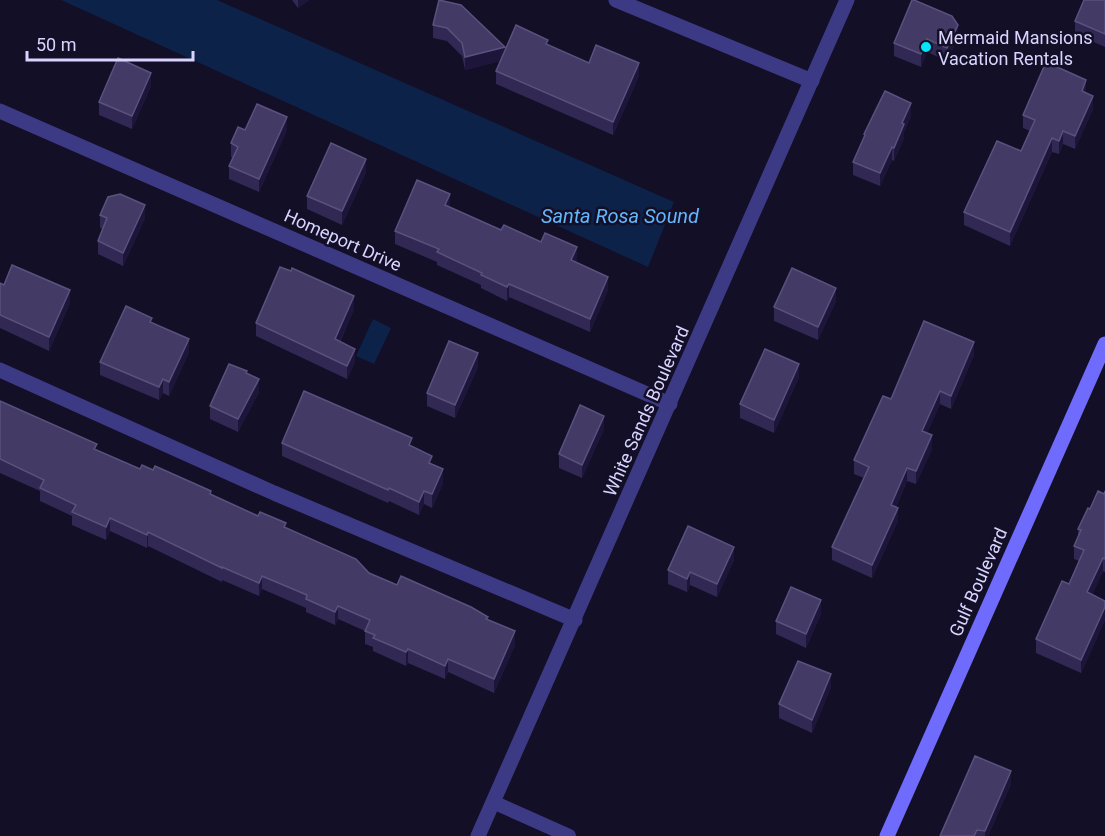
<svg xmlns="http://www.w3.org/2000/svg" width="1105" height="836" font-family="Roboto,sans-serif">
<rect width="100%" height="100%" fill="#130f26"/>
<g fill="#0c2248">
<path d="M 61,0 L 217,0 L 674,202 L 648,267 Z"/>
<path d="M 373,319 L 391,328 L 374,364 L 356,356 Z"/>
</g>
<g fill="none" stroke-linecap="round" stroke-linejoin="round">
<path stroke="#3d3a85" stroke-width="14" d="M 493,802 L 569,836"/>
<g stroke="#3d3a85" stroke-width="15">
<path d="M 616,0 L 812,81"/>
<path d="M 0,111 L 670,404"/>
<path d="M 0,370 L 274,493 L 575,620"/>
<path d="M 478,836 L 847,0"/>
</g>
<path stroke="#6f6bff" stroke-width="15" d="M 887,836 L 1105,344"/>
</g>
<g fill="#312854">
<path d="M 292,0 L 309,0 L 298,8 Z"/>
<path d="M 439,0 L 505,49 L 548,45 L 589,63 L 639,76 L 613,135 L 496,84 L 496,71 L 500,61 L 465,70 L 462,56 L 447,41 L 433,38 L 433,25 Z"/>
<path d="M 1105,0 L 1105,47 L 1075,34 L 1075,21 Z"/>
<path d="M 958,25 L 958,38 L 947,61 L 927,52 L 921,67 L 894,56 L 894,43 Z"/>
<path d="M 151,86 L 132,129 L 99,115 L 99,102 Z"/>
<path d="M 1086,93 L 1093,109 L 1075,149 L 1063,144 L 1059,154 L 1052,152 L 1010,246 L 964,225 L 964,212 L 1021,151 L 1030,131 L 1023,128 L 1023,115 Z"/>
<path d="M 911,116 L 904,132 L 904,138 L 894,161 L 892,160 L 880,186 L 853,175 L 853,162 L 864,138 L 864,134 Z"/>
<path d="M 245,130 L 287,130 L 259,192 L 229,179 L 229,166 L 233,158 L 231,157 L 231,143 Z"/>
<path d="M 366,172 L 342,225 L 307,209 L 307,196 Z"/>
<path d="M 450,207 L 501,230 L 577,261 L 576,262 L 608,290 L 590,332 L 509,297 L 507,301 L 481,288 L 481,285 L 437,265 L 437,262 L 395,244 L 395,231 Z"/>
<path d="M 100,215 L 145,218 L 123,266 L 98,254 L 98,241 L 103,229 L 100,228 Z"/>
<path d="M 0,283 L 70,303 L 49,351 L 0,328 Z"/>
<path d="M 836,301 L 818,340 L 774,321 L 774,307 Z"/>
<path d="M 354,309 L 340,342 L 355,362 L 347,379 L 256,336 L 256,323 Z"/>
<path d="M 152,322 L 189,352 L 169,396 L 163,393 L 159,400 L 100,375 L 100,362 Z"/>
<path d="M 974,355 L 951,409 L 940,404 L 927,433 L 932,449 L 916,484 L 907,481 L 896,507 L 898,521 L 872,578 L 832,560 L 832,547 L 864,478 L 854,474 L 854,460 Z"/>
<path d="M 478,367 L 455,418 L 427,406 L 427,393 Z"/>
<path d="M 247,373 L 259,392 L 238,432 L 210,419 L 210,406 Z"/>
<path d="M 799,377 L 774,433 L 740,418 L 740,404 Z"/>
<path d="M 0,401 L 97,450 L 140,469 L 211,494 L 286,528 L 369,573 L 397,585 L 488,619 L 515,645 L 494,693 L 448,672 L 445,679 L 408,663 L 406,666 L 373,651 L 373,647 L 365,644 L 365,631 L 338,619 L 335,625 L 306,612 L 306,608 L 262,589 L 259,596 L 222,580 L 222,582 L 148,546 L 147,548 L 110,531 L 106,540 L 72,525 L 72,516 L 40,501 L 40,491 L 0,473 Z"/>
<path d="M 604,429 L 582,478 L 559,468 L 559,454 Z"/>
<path d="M 282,443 L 412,446 L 432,464 L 443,483 L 432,508 L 424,504 L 419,515 L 389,501 L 388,503 L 282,456 Z"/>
<path d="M 1105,491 L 1105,572 L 1103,571 L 1092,595 L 1105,601 L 1105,620 L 1081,673 L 1036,653 L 1036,639 L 1069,584 L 1079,561 L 1074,559 L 1074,546 L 1078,537 L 1078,529 L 1090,509 L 1104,494 Z"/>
<path d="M 734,560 L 717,597 L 690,585 L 687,592 L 668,584 L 668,570 Z"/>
<path d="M 821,614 L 806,648 L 776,634 L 776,621 Z"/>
<path d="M 831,687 L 812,733 L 779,718 L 779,704 Z"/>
<path d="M 1011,784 L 988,836 L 940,836 Z"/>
</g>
<g fill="#1d163a">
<path d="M 298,0 L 309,0 L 298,8 Z"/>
<path d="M 958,25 L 958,38 L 947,61 L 947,48 Z"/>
<path d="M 927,39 L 927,52 L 921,67 L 921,54 Z"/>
<path d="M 505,47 L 505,60 L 465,70 L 465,57 Z"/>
<path d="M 639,63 L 639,76 L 613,135 L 613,122 Z"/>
<path d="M 151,73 L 151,86 L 132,129 L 132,116 Z"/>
<path d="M 1086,80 L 1086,93 L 1082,91 Z"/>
<path d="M 1093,96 L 1093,109 L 1075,149 L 1075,136 Z"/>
<path d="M 911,103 L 911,116 L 904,132 L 904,138 L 894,161 L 894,148 L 902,123 Z"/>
<path d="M 287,117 L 287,130 L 259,192 L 259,179 Z"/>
<path d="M 1063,131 L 1063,144 L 1059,154 L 1059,141 Z"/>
<path d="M 1052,138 L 1052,152 L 1010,246 L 1010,232 Z"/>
<path d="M 892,147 L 892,160 L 880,186 L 880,173 Z"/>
<path d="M 366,159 L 366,172 L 342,225 L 342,211 Z"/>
<path d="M 450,194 L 450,207 L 445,205 Z"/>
<path d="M 145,205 L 145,218 L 123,266 L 123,253 Z"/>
<path d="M 577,247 L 577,261 L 571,273 L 571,260 Z"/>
<path d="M 608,277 L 608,290 L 590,332 L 590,319 Z"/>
<path d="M 509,284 L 509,297 L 507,301 L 507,287 Z"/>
<path d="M 836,288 L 836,301 L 818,340 L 818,327 Z"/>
<path d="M 70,290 L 70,303 L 49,351 L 49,337 Z"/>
<path d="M 354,296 L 354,309 L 335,352 L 335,339 Z"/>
<path d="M 189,339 L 189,352 L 169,396 L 169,382 Z"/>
<path d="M 974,342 L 974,355 L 951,409 L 951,396 Z"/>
<path d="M 355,349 L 355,362 L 347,379 L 347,366 Z"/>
<path d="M 478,353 L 478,367 L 455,418 L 455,405 Z"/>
<path d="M 799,364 L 799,377 L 774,433 L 774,420 Z"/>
<path d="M 163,379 L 163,393 L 159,400 L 159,387 Z"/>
<path d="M 259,379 L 259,392 L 238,432 L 238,419 Z"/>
<path d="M 940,391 L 940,404 L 922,444 L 922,431 Z"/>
<path d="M 604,416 L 604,429 L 582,478 L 582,465 Z"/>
<path d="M 932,435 L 932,449 L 916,484 L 916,471 Z"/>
<path d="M 907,468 L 907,481 L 891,518 L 891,505 Z"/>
<path d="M 443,469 L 443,483 L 432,508 L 432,494 Z"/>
<path d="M 424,491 L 424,504 L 419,515 L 419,502 Z"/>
<path d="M 898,508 L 898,521 L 872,578 L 872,565 Z"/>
<path d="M 110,518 L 110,531 L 106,540 L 106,527 Z"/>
<path d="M 148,532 L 148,546 L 147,548 L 147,535 Z"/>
<path d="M 734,547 L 734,560 L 717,597 L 717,584 Z"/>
<path d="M 1103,558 L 1103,571 L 1087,606 L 1087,592 Z"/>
<path d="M 690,572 L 690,585 L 687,592 L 687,579 Z"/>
<path d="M 262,576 L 262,589 L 259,596 L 259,583 Z"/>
<path d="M 821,600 L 821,614 L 806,648 L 806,634 Z"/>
<path d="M 338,606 L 338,619 L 335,625 L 335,612 Z"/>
<path d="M 1105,607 L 1105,620 L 1081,673 L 1081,660 Z"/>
<path d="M 515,631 L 515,645 L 494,693 L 494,679 Z"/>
<path d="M 408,649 L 408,663 L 406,666 L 406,652 Z"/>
<path d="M 448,659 L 448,672 L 445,679 L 445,666 Z"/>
<path d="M 831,674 L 831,687 L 812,733 L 812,720 Z"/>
<path d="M 1011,771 L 1011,784 L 988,836 L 985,836 L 985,831 Z"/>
</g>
<g fill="#433a66" stroke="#5a527e" stroke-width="1.5">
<path d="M 439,0 L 461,5 L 505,47 L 465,57 L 462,43 L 447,28 L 433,25 Z"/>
<path d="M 912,0 L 914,0 L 952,16 L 958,25 L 947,48 L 927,39 L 921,54 L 894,43 Z"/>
<path d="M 1084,0 L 1105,0 L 1105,34 L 1075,21 Z"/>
<path d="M 516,25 L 548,40 L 546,44 L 589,63 L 596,45 L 639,63 L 613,122 L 496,71 Z"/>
<path d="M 118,58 L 151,73 L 132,116 L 99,102 Z"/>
<path d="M 1046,62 L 1086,80 L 1082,91 L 1093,96 L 1075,136 L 1063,131 L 1059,141 L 1052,138 L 1010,232 L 964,212 L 997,141 L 1021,151 L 1035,120 L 1023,115 Z"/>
<path d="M 885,91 L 911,103 L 902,123 L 904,124 L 894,148 L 892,147 L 880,173 L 853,162 L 865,135 L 864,134 Z"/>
<path d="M 257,104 L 287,117 L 259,179 L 229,166 L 238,147 L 231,143 L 238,127 L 245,130 Z"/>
<path d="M 331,143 L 366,159 L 342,211 L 307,196 Z"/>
<path d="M 417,180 L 450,194 L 445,205 L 501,230 L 504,225 L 541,242 L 545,233 L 577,247 L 571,260 L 608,277 L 590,319 L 509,284 L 507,287 L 481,275 L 482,273 L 437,252 L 439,249 L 395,231 Z"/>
<path d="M 120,194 L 145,205 L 123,253 L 98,241 L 107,218 L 100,215 L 108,197 Z"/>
<path d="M 12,265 L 70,290 L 49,337 L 0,315 L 0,283 L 4,285 Z"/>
<path d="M 280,267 L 291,271 L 292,268 L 354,296 L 335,339 L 355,349 L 347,366 L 256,323 Z"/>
<path d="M 792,268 L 836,288 L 818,327 L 774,307 Z"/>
<path d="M 126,306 L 152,318 L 150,322 L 189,339 L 169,382 L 163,379 L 159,387 L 100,362 Z"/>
<path d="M 924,321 L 974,342 L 951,396 L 940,391 L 922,431 L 932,435 L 916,471 L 907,468 L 891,505 L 898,508 L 872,565 L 832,547 L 869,467 L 854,460 L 883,396 L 891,399 Z"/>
<path d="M 449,341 L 478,353 L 455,405 L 427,393 Z"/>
<path d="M 765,349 L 799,364 L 774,420 L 740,404 Z"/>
<path d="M 229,364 L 247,371 L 246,373 L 259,379 L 238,419 L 210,406 Z"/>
<path d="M 304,391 L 412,438 L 409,445 L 432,456 L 429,463 L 443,469 L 432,494 L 424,491 L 419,502 L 389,488 L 388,490 L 282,443 Z"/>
<path d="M 0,401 L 97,444 L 94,449 L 140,469 L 142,465 L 153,470 L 155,466 L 211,491 L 210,494 L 258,516 L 260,512 L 286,523 L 284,527 L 356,559 L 369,573 L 397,585 L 401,576 L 471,607 L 488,617 L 486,619 L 515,631 L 494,679 L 448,659 L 445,666 L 408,649 L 406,652 L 373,638 L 375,635 L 365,631 L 370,620 L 338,606 L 335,612 L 306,599 L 307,595 L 262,576 L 259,583 L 222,567 L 222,568 L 148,532 L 147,535 L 110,518 L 106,527 L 72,512 L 76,505 L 40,488 L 44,480 L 0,459 Z"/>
<path d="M 580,405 L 604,416 L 582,465 L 559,454 Z"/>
<path d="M 1098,491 L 1104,494 L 1105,491 L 1105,559 L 1103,558 L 1087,592 L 1105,601 L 1105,607 L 1081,660 L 1036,639 L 1062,581 L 1069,584 L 1084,550 L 1074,546 L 1081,530 L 1078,529 L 1088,508 L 1090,509 Z"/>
<path d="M 688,526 L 734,547 L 717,584 L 690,572 L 687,579 L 668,570 Z"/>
<path d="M 791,587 L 821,600 L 806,634 L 776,621 Z"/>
<path d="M 798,661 L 831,674 L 812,720 L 779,704 Z"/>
<path d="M 975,756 L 1011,771 L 985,831 L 977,830 L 974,836 L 940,836 Z"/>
</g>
<circle fill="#00e5ff" stroke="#130f26" stroke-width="2" cx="926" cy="47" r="6"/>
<g text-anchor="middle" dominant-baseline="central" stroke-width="5" stroke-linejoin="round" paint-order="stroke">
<g font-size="18" fill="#d9d4ff" stroke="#130f26" text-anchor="start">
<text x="938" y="37">Mermaid Mansions<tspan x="938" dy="21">Vacation Rentals</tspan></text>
</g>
<g font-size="18" fill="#d9d4ff" stroke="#130f26">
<text transform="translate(343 240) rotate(24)">Homeport Drive</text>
<text transform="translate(646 411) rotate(-66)">White Sands Boulevard</text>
<text transform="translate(978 582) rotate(-66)">Gulf Boulevard</text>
</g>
<g font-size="20" font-style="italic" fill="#62b6ff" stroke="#130f26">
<text x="620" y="216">Santa Rosa Sound</text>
</g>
</g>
<path d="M27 51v9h166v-9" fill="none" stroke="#d9d4ff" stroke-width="3"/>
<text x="36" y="51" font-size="18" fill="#d9d4ff" stroke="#130f26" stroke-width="4.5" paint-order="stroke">50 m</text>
</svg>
